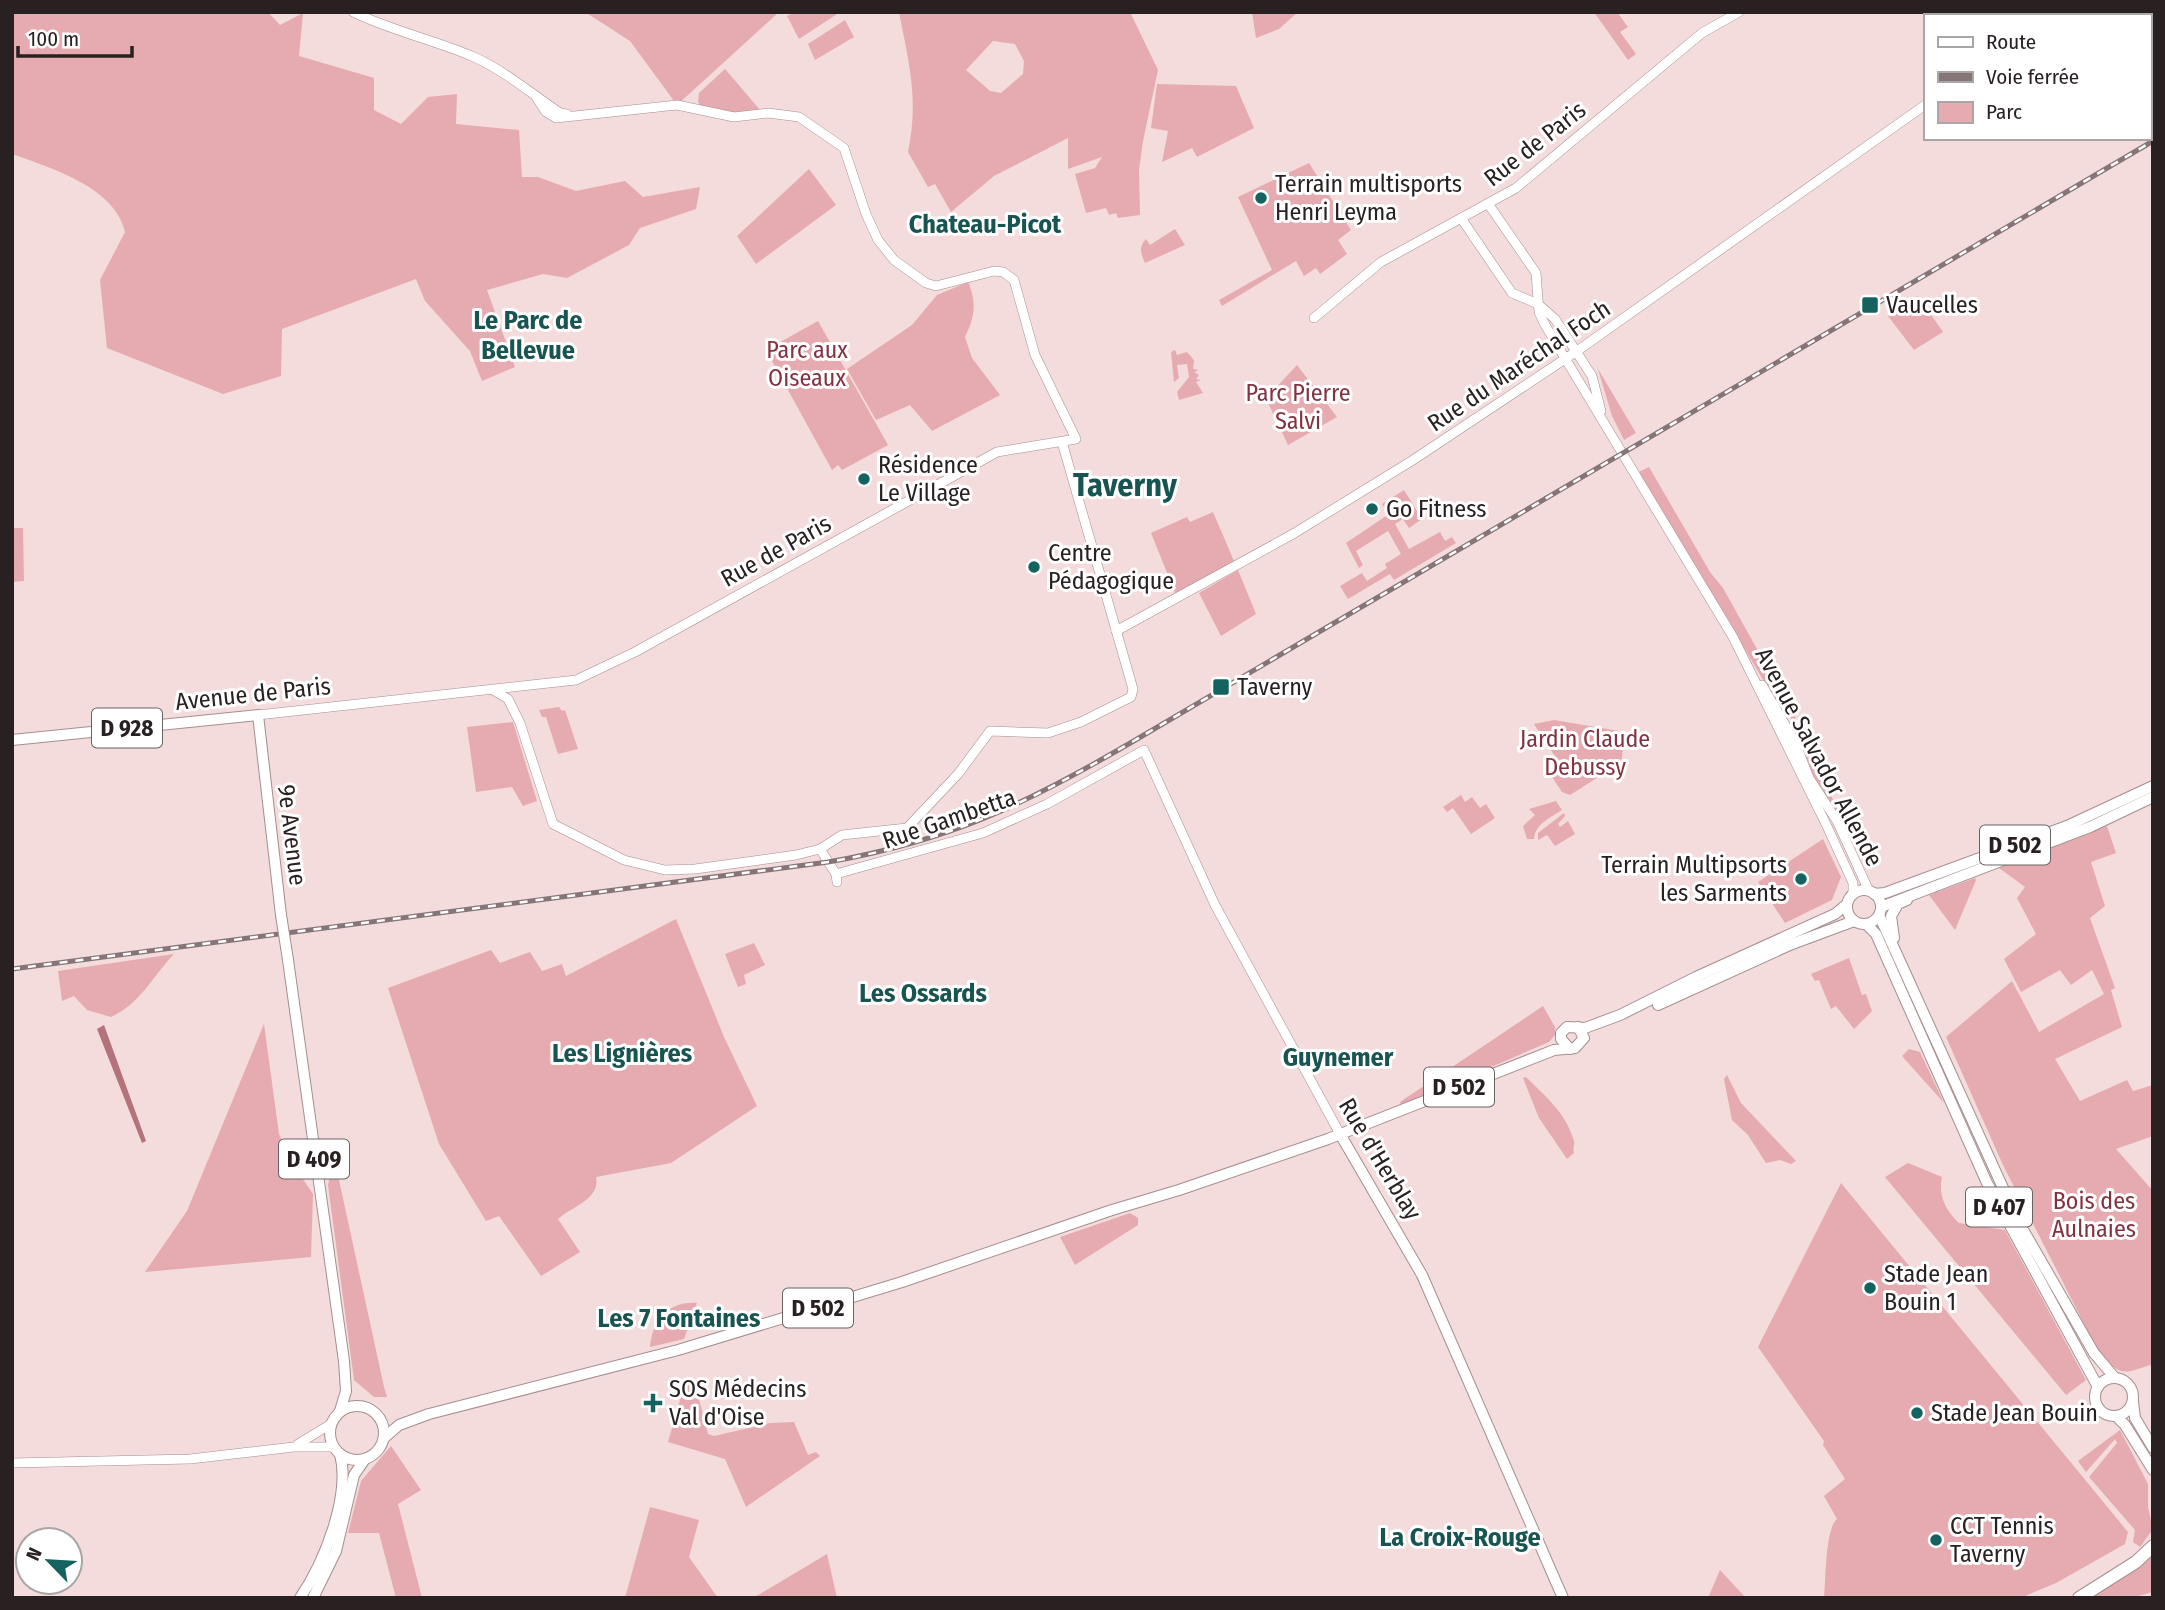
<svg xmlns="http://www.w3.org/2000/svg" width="2165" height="1610" font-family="'Fira Sans Condensed',sans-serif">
<rect width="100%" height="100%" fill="#f4dbdc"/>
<g fill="#e6abb0" fill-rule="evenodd">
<path d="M 12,12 L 268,12 L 280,25 L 303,13 L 299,56 L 374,78 L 374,110 L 401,124 L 428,97 L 457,94 L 456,124 L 519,130 L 522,177 L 538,177 L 576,191 L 625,181 L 643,197 L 700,187 L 696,209 L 640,228 L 629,245 L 567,278 L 543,274 L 487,290 L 515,367 L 482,381 L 470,351 L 425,301 L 416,279 L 282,329 L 281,376 L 223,394 L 107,348 L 100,280 L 125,232 C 115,187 51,168 12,154 Z"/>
<path d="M 585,12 L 779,12 L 677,105 L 630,41 Z"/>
<path d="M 795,12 L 840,12 L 799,39 L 787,16 Z"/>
<path d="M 899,12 L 1130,12 L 1158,70 L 1143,141 L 1139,170 L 1140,215 L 1118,218 L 1116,213 L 1109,215 L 1106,208 L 1086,213 L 1075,174 L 1095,168 L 1102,157 L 1068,169 L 1068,138 L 994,176 L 951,212 L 935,184 L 928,187 L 908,152 C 919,99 909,64 899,12 ZM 993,41 L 1015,44 L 1024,61 L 1023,74 L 1001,93 L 990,91 L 966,70 Z"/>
<path d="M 1252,12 L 1298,12 L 1279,29 L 1256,38 Z"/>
<path d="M 1594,12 L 1617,12 L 1628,27 L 1620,32 L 1636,54 L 1628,60 Z"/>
<path d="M 845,20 L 854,37 L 815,60 L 808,44 Z"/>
<path d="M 725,69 L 761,111 L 733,114 L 701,106 L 698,102 L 699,93 Z"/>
<path d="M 1157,84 L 1236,86 L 1254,128 L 1197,157 L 1192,148 L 1162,162 L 1168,131 L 1151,128 Z"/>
<path d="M 1309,163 L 1351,230 L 1338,240 L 1347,254 L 1320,274 L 1316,268 L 1304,276 L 1296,261 L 1222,306 L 1219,300 L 1272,270 L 1238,197 Z"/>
<path d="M 809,169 L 836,205 L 756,264 L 737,236 Z"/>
<path d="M 1175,229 L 1185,245 L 1145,263 C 1141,254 1138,247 1146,239 L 1150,245 Z"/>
<path d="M 968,282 C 977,303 975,317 965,337 L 972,358 L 1000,395 L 932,431 L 910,405 L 876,420 L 847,369 L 912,325 L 937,295 Z"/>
<path d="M 1918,296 L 1943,332 L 1914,350 L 1888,316 Z"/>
<path d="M 818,321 L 888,445 L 842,470 L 838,465 L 832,470 L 766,350 Z"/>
<path d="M 1175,350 L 1177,355 L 1187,352 L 1194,360 L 1193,369 L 1199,370 L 1194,372 L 1199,375 L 1196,379 L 1201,380 L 1196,382 L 1203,393 L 1179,400 L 1177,392 L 1189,377 L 1187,364 L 1177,365 L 1179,378 L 1174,382 L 1171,352 Z"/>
<path d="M 1297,365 L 1337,417 L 1288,445 L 1260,386 L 1269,395 Z"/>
<path d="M 1598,369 L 1636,433 L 1624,440 L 1612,416 Z"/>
<path d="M 1649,467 L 1710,572 L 1723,588 L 1800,726 L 1796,727 L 1782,704 L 1775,700 L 1639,472 Z"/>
<path d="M 1404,490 L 1422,519 L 1409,528 L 1403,519 L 1395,524 L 1409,549 L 1440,532 L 1445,541 L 1452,537 L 1456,543 L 1394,580 L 1390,574 L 1348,599 L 1340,586 L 1362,573 L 1367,581 L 1387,568 L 1385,564 L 1401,554 L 1388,531 L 1356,551 L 1363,565 L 1359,568 L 1346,543 L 1389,514 L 1382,504 Z"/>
<path d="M 1213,512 L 1234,561 L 1176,595 L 1151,533 L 1187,517 L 1190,522 Z"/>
<path d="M 12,528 L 23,528 L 24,581 L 12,582 Z"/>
<path d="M 1238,570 L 1256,614 L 1221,636 L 1199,593 Z"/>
<path d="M 559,707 L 562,711 L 565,710 L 578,749 L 558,754 L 546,717 L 542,717 L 539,710 Z"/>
<path d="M 1554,720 L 1625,732 L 1620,774 L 1603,774 L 1570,795 L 1562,792 L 1550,774 L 1562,767 L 1534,724 Z"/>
<path d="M 513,722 L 537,801 L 523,806 L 512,787 L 476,792 L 467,727 Z"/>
<path d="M 1801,729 L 1839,813 L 1836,813 L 1813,776 L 1796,732 Z"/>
<path d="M 1461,795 L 1465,802 L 1472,797 L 1480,808 L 1486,804 L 1495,818 L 1471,834 L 1453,808 L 1447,812 L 1443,807 Z"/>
<path d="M 1556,801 L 1562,810 C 1550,818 1535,824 1534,839 L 1527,839 L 1523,826 L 1535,815 L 1529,809 Z"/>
<path d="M 1564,813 L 1565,816 L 1558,824 L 1560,827 L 1568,821 L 1575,834 L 1555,846 L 1547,835 L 1538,840 L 1538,833 Z"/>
<path d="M 2107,826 L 2116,853 L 2091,862 L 2105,906 L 2090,918 L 2115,988 L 2111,990 L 2122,1027 L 2055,1059 L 2080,1101 L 2127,1080 L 2133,1091 L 2153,1085 L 2153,1136 L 2116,1149 L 2153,1191 L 2153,1364 C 2125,1373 2123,1378 2100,1355 L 2003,1165 L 1946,1037 L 2012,981 L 2039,1032 L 2104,994 L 2092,970 L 2071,985 L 2060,970 L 2021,992 L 2004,959 L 2036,934 L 2017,898 L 2025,887 L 1999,868 Z"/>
<path d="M 1823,839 L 1841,877 L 1832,900 L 1785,923 L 1758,882 Z"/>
<path d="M 1975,878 L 1976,880 L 1955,930 L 1929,895 Z"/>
<path d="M 676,919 L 724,1037 L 757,1106 L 671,1163 L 596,1177 C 601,1199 571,1207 558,1219 L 580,1252 L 541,1276 L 499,1216 L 486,1221 L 439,1144 L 388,988 L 491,950 L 500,963 L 530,952 L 542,971 L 562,964 L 566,976 Z"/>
<path d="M 754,943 L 765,965 L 744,975 L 746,984 L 738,987 L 725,954 Z"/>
<path d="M 174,954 C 152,977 141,1003 111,1017 L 87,1010 L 74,996 L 62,1001 L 58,971 Z"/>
<path d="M 1849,958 L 1862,995 L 1866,994 L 1872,1011 L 1854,1029 L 1836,1006 L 1831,1009 L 1819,980 L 1815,981 L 1811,974 Z"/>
<path d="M 1543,1006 L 1555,1027 L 1555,1035 L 1549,1042 L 1401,1106 L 1400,1102 Z"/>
<path d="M 264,1024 L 279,1134 L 294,1166 L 313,1194 L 311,1257 L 145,1272 L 187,1211 Z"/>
<path d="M 1909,1049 L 1920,1052 L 1944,1103 L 1902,1056 Z"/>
<path d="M 1727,1075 L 1741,1103 L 1796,1161 L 1791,1164 L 1780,1160 L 1766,1163 L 1748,1135 L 1732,1120 L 1724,1079 Z"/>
<path d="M 1526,1077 C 1545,1096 1565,1112 1573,1138 C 1576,1145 1572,1147 1574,1153 L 1567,1159 L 1539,1118 L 1523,1078 Z"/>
<path d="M 334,1157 L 384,1387 L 387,1397 L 374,1397 L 354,1380 L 328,1185 Z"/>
<path d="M 1908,1163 L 1942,1177 C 1938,1195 1945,1210 1959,1223 L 2005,1230 L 2086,1380 L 2066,1395 L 1885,1177 Z"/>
<path d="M 1841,1183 L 2128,1532 L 2125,1544 L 2056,1583 L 2020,1598 L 1824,1598 C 1826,1580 1825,1529 1837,1519 L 1824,1496 L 1845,1479 L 1823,1445 L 1824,1441 L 1758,1347 Z"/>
<path d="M 1130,1213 L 1138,1218 L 1138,1225 L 1075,1265 L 1060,1237 Z"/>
<path d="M 697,1303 L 684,1339 L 650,1347 C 652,1320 669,1301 697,1303 Z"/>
<path d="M 686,1379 L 695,1384 L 708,1434 L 714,1436 L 770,1423 L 794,1422 L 808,1455 L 816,1452 L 820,1456 L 746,1507 L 725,1459 L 668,1442 Z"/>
<path d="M 2120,1430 L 2148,1484 L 2148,1507 L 2153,1529 L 2140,1547 L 2133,1542 L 2135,1530 L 2089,1477 L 2117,1443 L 2115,1439 L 2086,1472 L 2078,1461 Z"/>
<path d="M 391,1446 L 421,1490 L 398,1504 L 422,1598 L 396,1598 L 379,1533 L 348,1533 L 361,1481 Z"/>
<path d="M 650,1507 L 699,1520 L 689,1557 L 718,1598 L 625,1598 Z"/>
<path d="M 827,1554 L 837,1598 L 753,1598 Z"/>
<path d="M 2153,1554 L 2153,1592 L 2131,1598 L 2090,1598 Z"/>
<path d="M 1720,1570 L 1746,1598 L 1708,1598 Z"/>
</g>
<path fill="#b4737a" d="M 104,1025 L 146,1141 L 142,1143 L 97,1029 Z"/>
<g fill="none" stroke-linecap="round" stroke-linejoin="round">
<defs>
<g id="minor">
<path d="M 353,12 C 392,31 435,40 474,57 C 505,71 532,94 560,113 L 567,114"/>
<path d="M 2043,16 L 2047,12"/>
<path d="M 1489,205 L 1536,273 L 1539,312 L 1545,325 L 1733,637 L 1826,824 L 1853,883 L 1853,894"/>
<path d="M 1461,218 L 1512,293 L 1538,304 L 1555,319 L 1592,376 L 1601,411"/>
<path d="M 1314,318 L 1381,262 L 1516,188 L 1702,33 L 1739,12"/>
<path d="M 1116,631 L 1293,534 L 1413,460 L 1577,351 L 1925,105"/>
<path d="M 1762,685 L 1795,742 L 1809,778 L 1837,821 L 1869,891"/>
<path d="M 493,690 L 508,699 L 520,723 L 553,824 L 624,860 L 665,870 L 695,869 L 796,855 L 820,849 L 842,835 L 907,828 L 958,774 L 990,731 L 1048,733 L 1081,722 L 1131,697 L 1133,689 L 1062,442"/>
<path d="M 258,715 L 576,680 L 635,652 L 997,452 L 1076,439 L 1035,355 L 1014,280 L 1003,272 L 994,271 L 936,286 L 926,283 L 894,260 L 878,240 L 866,214 L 844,148 L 799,117 L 768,113 L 734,117 L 677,105 L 556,118 L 546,112 L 536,97"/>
<path d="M 820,849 L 836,874 L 837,882"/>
<path d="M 836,874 L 983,833 L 1047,804 L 1144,750 L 1215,905 L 1340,1134"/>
<path d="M 298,1444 L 331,1424"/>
<path d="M 12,1463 L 190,1459 L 294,1447 L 334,1447"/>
</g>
<g id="major">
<path d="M 12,740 L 258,715 L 281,915"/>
<circle cx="1864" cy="907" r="17"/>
<path d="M 1874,894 L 1885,893 L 2067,826 L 2153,786"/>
<path d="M 1881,907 L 2090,827 L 2153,797"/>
<path d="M 1879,915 L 2018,1221 L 2094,1353 L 2115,1378"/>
<path d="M 1866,924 L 1876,934 L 1987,1183 L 2098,1387"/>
<path d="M 1894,938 L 1891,916 L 1898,904 L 1907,900"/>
<path d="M 288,960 L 344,1361 L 346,1391 L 340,1411"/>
<path d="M 1658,1005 L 1792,944 L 1854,921"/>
<path d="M 1570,1049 L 1561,1039 L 1561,1033 L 1567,1027 L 1585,1028 L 1620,1015 L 1696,977 L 1835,914 L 1847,904"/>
<path d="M 1340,1134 L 1422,1275 L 1563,1598"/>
<circle cx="2114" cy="1397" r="19"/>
<path d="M 2133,1402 L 2135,1418 L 2153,1448"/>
<circle cx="357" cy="1433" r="27"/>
<path d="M 2116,1416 L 2125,1425 L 2153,1470"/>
<path d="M 384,1438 L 399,1425 L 429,1414 L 678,1350 L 902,1282 L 1112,1210 L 1179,1190 L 1328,1139 L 1554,1050 L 1575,1048 L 1584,1038 L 1578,1027"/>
<path d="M 300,1598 C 324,1563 351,1496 340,1454"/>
<path d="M 313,1598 L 336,1551 L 354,1475 L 365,1459"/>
</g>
<path id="highway" d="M 2079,1598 L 2136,1562 L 2153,1546"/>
</defs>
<use href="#minor" stroke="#a58e8f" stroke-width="10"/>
<use href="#major" stroke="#a58e8f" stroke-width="12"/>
<use href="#highway" stroke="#a58e8f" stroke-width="14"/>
<use href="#minor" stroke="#fff" stroke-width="9"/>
<use href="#major" stroke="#fff" stroke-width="10"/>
<use href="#highway" stroke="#fff" stroke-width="12"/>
<defs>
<path id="rail" d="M 12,969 L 828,862 C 950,841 1026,804 1132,742 L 2153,141"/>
</defs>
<use href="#rail" stroke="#857576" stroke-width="5"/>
<use href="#rail" stroke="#fff" stroke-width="2.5" stroke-dasharray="8" stroke-linecap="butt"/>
<defs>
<path id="major-bridge" d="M 281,915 L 288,960"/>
</defs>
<use href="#major-bridge" stroke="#a58e8f" stroke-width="12" stroke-linecap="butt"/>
<use href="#major-bridge" stroke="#fff" stroke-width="10"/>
</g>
<g fill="#146360" stroke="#fff" stroke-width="2.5">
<circle cx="1261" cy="198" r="7"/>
<rect x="1861" y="296" width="18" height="18" rx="3.5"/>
<circle cx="864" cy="479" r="7"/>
<circle cx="1372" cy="509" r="7"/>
<circle cx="1034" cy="567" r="7"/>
<rect x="1212" y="678" width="18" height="18" rx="3.5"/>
<circle cx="1801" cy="879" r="7"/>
<circle cx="1870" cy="1288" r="7"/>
<path d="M649.5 1392.5h7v7h7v7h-7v7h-7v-7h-7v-7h7z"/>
<circle cx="1917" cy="1413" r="7"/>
<circle cx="1936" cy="1540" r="7"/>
</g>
<g text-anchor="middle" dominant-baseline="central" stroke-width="6" stroke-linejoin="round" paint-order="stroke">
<g fill="#fff" stroke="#696364" stroke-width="2">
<rect x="92" y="708.5" width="70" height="39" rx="5"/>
<rect x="1980" y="825.5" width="70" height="39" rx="5"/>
<rect x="1424" y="1067.5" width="70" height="39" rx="5"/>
<rect x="279" y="1139.5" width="70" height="39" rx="5"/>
<rect x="1966" y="1187.5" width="66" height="39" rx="5"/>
<rect x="783" y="1288.5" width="70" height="39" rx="5"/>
</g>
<g font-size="23" font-weight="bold" fill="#292021">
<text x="127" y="728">D 928</text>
<text x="2015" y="845">D 502</text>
<text x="1459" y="1087">D 502</text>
<text x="314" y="1159">D 409</text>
<text x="1999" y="1207">D 407</text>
<text x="818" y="1308">D 502</text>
</g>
<g font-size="24" fill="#292021" stroke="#fff">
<text transform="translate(1535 144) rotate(-38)">Rue de Paris</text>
<text transform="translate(1519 366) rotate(-34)">Rue du Maréchal Foch</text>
<text transform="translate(776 551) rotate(-29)">Rue de Paris</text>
<text transform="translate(253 694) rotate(-6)">Avenue de Paris</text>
<text transform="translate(1819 757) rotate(62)">Avenue Salvador Allende</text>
<text transform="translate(949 819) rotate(-19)">Rue Gambetta</text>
<text transform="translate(292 835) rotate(83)">9e Avenue</text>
<text transform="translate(1380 1159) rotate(59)">Rue d'Herblay</text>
</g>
<g font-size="24" fill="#292021" stroke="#fff" text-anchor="start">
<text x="1275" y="184">Terrain multisports<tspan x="1275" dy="28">Henri Leyma</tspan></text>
<text x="1886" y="305">Vaucelles</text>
<text x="878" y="465">Résidence<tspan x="878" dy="28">Le Village</tspan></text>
<text x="1386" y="509">Go Fitness</text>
<text x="1048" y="553">Centre<tspan x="1048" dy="28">Pédagogique</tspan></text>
<text x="1237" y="687">Taverny</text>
<text x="1787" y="865" text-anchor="end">Terrain Multipsorts<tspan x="1787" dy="28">les Sarments</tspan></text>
<text x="1884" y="1274">Stade Jean<tspan x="1884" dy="28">Bouin 1</tspan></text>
<text x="669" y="1389">SOS Médecins<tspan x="669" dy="28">Val d'Oise</tspan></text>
<text x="1931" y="1413">Stade Jean Bouin</text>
<text x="1950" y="1526">CCT Tennis<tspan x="1950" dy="28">Taverny</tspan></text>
</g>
<g font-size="24" fill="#83323f" stroke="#fff">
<text x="807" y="350">Parc aux<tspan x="807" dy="28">Oiseaux</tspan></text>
<text x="1298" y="393">Parc Pierre<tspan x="1298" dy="28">Salvi</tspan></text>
<text x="1585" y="739">Jardin Claude<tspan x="1585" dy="28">Debussy</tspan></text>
<text x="2094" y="1201">Bois des<tspan x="2094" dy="28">Aulnaies</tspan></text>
</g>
<g font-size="26" font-weight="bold" fill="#185451" stroke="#fff">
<text x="985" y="224">Chateau-Picot</text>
<text x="528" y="320">Le Parc de<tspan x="528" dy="30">Bellevue</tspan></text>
<text x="923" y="993">Les Ossards</text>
<text x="622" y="1053">Les Lignières</text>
<text x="1338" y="1057">Guynemer</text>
<text x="679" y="1318">Les 7 Fontaines</text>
<text x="1460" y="1537">La Croix-Rouge</text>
</g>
<g font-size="32" font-weight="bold" fill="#185451" stroke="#fff">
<text x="1125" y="485">Taverny</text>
</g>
</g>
<rect width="2165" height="1610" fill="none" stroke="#292021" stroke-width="28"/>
<rect x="1924" y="14" width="228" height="126" fill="#ffffff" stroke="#a9a6a6" stroke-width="2"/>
<rect x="1938" y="37" width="35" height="10" fill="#ffffff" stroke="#a9a6a6" stroke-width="2"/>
<text x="1986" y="49" font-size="21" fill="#292021">Route</text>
<rect x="1938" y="72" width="35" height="10" fill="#857576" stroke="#a9a6a6" stroke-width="2"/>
<text x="1986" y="84" font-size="21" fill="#292021">Voie ferrée</text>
<rect x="1938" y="102" width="35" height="21" fill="#e6abb0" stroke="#a9a6a6" stroke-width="2"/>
<text x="1986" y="119" font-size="21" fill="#292021">Parc</text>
<g transform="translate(49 1561) rotate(295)"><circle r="33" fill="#ffffff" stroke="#a9a6a6" stroke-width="2"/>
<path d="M0-5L12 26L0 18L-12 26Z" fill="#146360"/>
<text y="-10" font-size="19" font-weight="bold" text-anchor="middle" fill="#292021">N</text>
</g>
<path d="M18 46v10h114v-10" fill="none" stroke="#292021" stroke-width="3.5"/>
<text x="28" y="46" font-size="21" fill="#292021" stroke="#ffffff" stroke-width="5" paint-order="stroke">100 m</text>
</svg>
